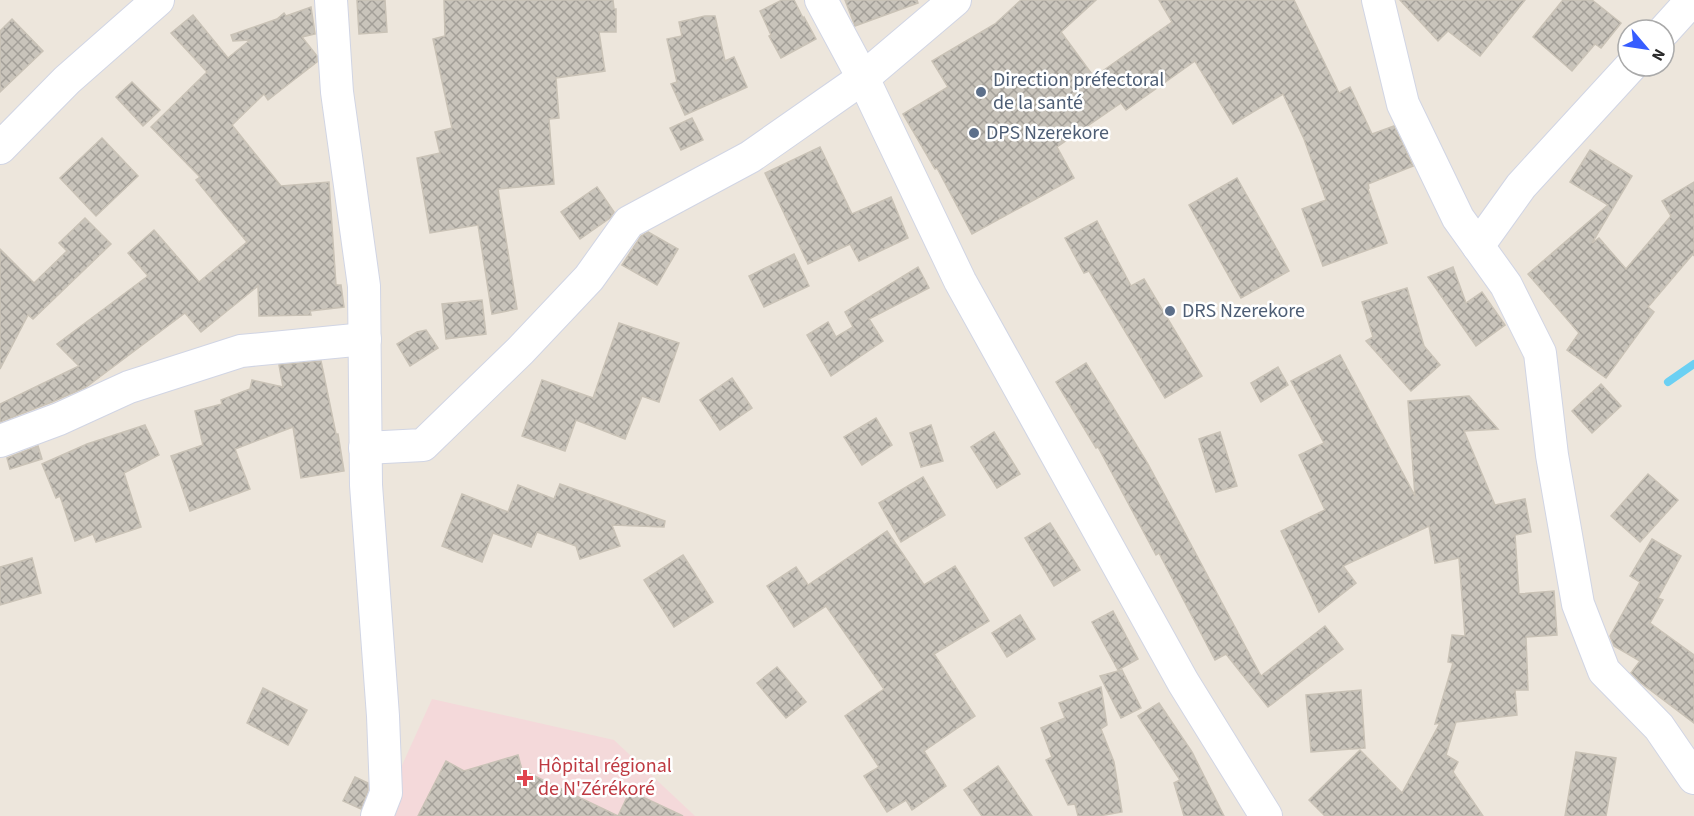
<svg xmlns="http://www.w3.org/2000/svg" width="1694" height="816" font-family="'Source Sans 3',sans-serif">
<defs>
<pattern id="building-cross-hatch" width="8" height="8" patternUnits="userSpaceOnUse" patternTransform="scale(1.5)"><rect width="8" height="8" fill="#c9c4bb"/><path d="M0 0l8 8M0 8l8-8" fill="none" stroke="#a39f98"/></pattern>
</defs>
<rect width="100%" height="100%" fill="#ede6dc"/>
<path fill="#f4d9da" d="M 432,699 L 614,740 L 695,816 L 379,816 Z"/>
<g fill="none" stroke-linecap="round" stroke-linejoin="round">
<path stroke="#6bd0f3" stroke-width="8" d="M 1668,382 L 1694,364"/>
</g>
<g fill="url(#building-cross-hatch)" stroke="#c9c2b6" stroke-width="1.5">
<path d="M 357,0 L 385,0 L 387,32 L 359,34 Z"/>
<path d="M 444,0 L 613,0 L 614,9 L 616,9 L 616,32 L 599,32 L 605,71 L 556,78 L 559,118 L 549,119 L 554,184 L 498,189 L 517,309 L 492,314 L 478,225 L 430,233 L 417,158 L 440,153 L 435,132 L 452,128 L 433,39 L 445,36 Z"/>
<path d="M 782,0 L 794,0 L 803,18 L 804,17 L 816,39 L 781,58 L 769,36 L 771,35 L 760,11 Z"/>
<path d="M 845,0 L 917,0 L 918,3 L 855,26 Z"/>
<path d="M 1021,0 L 1096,0 L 1061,32 L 1094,77 L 1172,22 L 1159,0 L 1294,0 L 1339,93 L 1350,87 L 1372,134 L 1394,126 L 1413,166 L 1368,184 L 1369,188 L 1368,189 L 1387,243 L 1323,266 L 1302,209 L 1326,200 L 1304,139 L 1283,94 L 1233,124 L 1195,61 L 1126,110 L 1121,103 L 1057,147 L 1074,178 L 972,234 L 937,168 L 935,169 L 903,114 L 948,87 L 932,61 L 995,24 Z"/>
<path d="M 1400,0 L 1525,0 L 1480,56 L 1448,31 L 1438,41 Z"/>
<path d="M 1563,0 L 1592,0 L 1621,23 L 1601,48 L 1595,44 L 1572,71 L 1533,37 Z"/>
<path d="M 311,7 L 315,34 L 302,37 L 317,56 L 317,62 L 268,100 L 264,94 L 232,125 L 281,186 L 329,182 L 336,285 L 341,285 L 344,307 L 310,311 L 311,315 L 259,316 L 258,286 L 201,332 L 185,313 L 86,387 L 52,402 L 0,422 L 0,404 L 79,366 L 57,344 L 148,276 L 128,253 L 154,230 L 199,282 L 247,242 L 196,180 L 200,177 L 151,127 L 207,72 L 171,33 L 193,15 L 228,58 L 250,40 L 233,41 L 231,35 L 277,19 L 284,13 L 286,16 Z"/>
<path d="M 705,16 L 715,16 L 725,61 L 734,57 L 747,87 L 685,115 L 671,84 L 677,82 L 667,39 L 682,36 L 679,22 Z"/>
<path d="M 12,19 L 43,51 L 0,92 L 0,31 Z"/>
<path d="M 132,82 L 160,110 L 143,126 L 116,97 Z"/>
<path d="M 692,118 L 703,140 L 681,150 L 670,128 Z"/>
<path d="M 102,138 L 138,176 L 96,216 L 60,178 Z"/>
<path d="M 820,147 L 852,214 L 891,197 L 908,238 L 859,261 L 850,244 L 808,264 L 765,173 Z"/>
<path d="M 1590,150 L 1632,176 L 1592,243 L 1599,238 L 1626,269 L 1671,216 L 1662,201 L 1694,182 L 1694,256 L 1693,254 L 1648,307 L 1654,312 L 1606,378 L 1567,350 L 1579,333 L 1528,274 L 1608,205 L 1570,182 Z"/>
<path d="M 1237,178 L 1289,271 L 1241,298 L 1189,205 Z"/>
<path d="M 597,187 L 614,212 L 610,218 L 580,239 L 561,212 Z"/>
<path d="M 85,218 L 111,244 L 33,319 L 28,315 L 0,369 L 0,249 L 34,283 L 67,251 L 59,243 Z"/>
<path d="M 1097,221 L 1131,286 L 1144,279 L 1202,376 L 1165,398 L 1089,271 L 1084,273 L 1065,238 Z"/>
<path d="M 648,232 L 678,249 L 657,285 L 622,265 L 641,236 Z"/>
<path d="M 794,254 L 809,286 L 764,307 L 749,276 Z"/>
<path d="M 918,267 L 929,288 L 869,319 L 883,341 L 831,376 L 807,335 L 828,322 L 836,337 L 853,327 L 845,312 Z"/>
<path d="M 1453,267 L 1466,303 L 1482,292 L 1505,325 L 1476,346 L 1428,277 Z"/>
<path d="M 1407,288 L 1424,346 L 1440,365 L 1411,391 L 1366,341 L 1373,337 L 1362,302 Z"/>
<path d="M 482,300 L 486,334 L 446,339 L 442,304 Z"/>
<path d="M 619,323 L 679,343 L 659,402 L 642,396 L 625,439 L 576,420 L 565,451 L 522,436 L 542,380 L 593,398 Z"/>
<path d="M 426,330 L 438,348 L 410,366 L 397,344 L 417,332 Z"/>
<path d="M 1340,355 L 1415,496 L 1408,401 L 1469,396 L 1498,429 L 1464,431 L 1495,505 L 1525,499 L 1531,532 L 1515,535 L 1519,594 L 1554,591 L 1557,635 L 1526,637 L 1528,690 L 1515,690 L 1517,715 L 1456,722 L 1446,755 L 1458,762 L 1453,772 L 1483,816 L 1325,816 L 1309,800 L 1360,750 L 1402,793 L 1440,723 L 1435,724 L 1453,663 L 1448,662 L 1452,635 L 1465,636 L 1459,558 L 1435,563 L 1429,526 L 1343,566 L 1356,583 L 1319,612 L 1281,531 L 1325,510 L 1299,455 L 1324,443 L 1291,381 Z"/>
<path d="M 321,361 L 336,434 L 338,434 L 344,471 L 301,478 L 293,427 L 235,449 L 250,489 L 190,511 L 171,456 L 203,445 L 195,411 L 222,404 L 221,400 L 250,389 L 252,380 L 283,387 L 279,365 Z"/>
<path d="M 1086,363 L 1148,464 L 1261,676 L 1325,626 L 1343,649 L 1268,707 L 1226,654 L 1215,660 L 1159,553 L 1156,555 L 1098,447 L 1096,448 L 1056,382 Z"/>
<path d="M 1278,367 L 1288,385 L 1261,402 L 1251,383 Z"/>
<path d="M 732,378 L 752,408 L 720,430 L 700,400 Z"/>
<path d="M 1601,384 L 1621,406 L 1592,433 L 1572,411 Z"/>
<path d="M 876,418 L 892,445 L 862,465 L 844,437 Z"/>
<path d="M 145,425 L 159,455 L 124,473 L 141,527 L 96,542 L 93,534 L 75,541 L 60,496 L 56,498 L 42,464 L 87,444 Z"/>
<path d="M 931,425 L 943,461 L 921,467 L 910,433 Z"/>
<path d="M 994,432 L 1020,474 L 997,488 L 971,447 Z"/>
<path d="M 1220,432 L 1237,486 L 1216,492 L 1199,439 Z"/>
<path d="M 38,446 L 42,459 L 10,469 L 7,458 Z"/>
<path d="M 1648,474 L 1678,500 L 1640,542 L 1611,516 Z"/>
<path d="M 923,477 L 945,515 L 901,542 L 879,503 Z"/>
<path d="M 560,484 L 665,521 L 664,527 L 612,525 L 620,546 L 580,559 L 576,546 L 537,532 L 531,547 L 493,533 L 482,562 L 442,546 L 462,494 L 508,512 L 518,485 L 554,499 Z"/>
<path d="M 1050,523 L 1080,570 L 1054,586 L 1025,538 Z"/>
<path d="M 887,531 L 924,585 L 955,566 L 989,621 L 934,654 L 975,716 L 924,751 L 946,786 L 912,810 L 906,800 L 887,812 L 864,776 L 879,767 L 845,716 L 884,689 L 826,606 L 794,627 L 767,586 L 796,567 L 808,585 Z"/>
<path d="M 1652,539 L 1681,556 L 1658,598 L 1663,600 L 1650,623 L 1694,655 L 1694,723 L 1641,683 L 1631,673 L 1640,661 L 1614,646 L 1610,636 L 1640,582 L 1630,576 Z"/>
<path d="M 683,555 L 713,602 L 674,627 L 644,580 Z"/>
<path d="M 32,558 L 41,593 L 0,605 L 0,567 Z"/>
<path d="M 1113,611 L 1138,659 L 1118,670 L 1092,622 Z"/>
<path d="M 1020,615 L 1035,639 L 1007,657 L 992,633 Z"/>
<path d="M 777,667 L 806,702 L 786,718 L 757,683 Z"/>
<path d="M 1122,670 L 1141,708 L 1121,718 L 1100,676 Z"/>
<path d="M 1101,687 L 1107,725 L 1101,729 L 1114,762 L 1122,812 L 1099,816 L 1078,816 L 1075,804 L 1068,805 L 1046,760 L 1052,757 L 1041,728 L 1065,718 L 1059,703 Z"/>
<path d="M 263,688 L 307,710 L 288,745 L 247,723 Z"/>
<path d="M 1361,690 L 1365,748 L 1311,752 L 1306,695 Z"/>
<path d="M 1159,703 L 1192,752 L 1224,816 L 1184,816 L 1174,783 L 1180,780 L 1138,716 Z"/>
<path d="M 1576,752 L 1616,758 L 1606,816 L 1565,816 Z"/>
<path d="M 518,755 L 522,770 L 618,816 L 630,791 L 683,816 L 418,816 L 446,761 L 464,771 Z"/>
<path d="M 998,766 L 1032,816 L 982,816 L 964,790 Z"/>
<path d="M 355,777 L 368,783 L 368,790 L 361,809 L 343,801 Z"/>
</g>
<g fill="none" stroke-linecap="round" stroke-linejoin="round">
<defs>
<g id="minor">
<path d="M 331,0 L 337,92 L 364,286 L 366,485 L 383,716 L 386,793 L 377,816"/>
<path d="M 821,0 L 863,78 L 960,281 L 1183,682 L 1266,816"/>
<path d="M 1378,0 L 1403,104 L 1458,218 L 1506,285 L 1540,353 L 1552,455 L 1578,604 L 1604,671 L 1659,727 L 1694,778"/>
<path d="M 1664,31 L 1692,0"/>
<path d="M 0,148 L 67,80 L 158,0"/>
<path d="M 1478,246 L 1521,186 L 1631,66"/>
<path d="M 0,441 L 59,419 L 129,387 L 241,351 L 365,339"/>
<path d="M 365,448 L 423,445 L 520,351 L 589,278 L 629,222 L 750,157 L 863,78 L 955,0"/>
</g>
</defs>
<use href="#minor" stroke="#d1d5e4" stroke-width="34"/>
<use href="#minor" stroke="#fff" stroke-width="32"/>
</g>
<g fill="#5c6f8a" stroke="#fff" stroke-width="2">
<circle cx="981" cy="92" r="6"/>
<circle cx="974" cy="133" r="6"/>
<circle cx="1170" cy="311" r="6"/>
</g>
<path fill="#e0444e" stroke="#fff" stroke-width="2" d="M522 769h6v6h6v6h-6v6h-6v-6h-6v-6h6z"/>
<g text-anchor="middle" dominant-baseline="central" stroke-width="5" stroke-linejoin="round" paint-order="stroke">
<g font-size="20" fill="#4e5e75" stroke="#fff" text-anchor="start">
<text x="993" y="80">Direction préfectoral<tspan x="993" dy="23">de la santé</tspan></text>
<text x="986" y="133">DPS Nzerekore</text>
<text x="1182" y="311">DRS Nzerekore</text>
</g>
<g font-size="20" fill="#be3a42" stroke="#fff" text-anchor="start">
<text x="538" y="766">Hôpital régional<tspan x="538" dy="23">de N'Zérékoré</tspan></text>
</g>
</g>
<g transform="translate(1646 48) rotate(119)"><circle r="28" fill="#ffffff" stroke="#aaaaaa" stroke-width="1.5"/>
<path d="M0-4.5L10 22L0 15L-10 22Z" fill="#375dff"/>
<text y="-9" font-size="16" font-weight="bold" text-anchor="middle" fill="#2b2b2b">N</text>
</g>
</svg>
